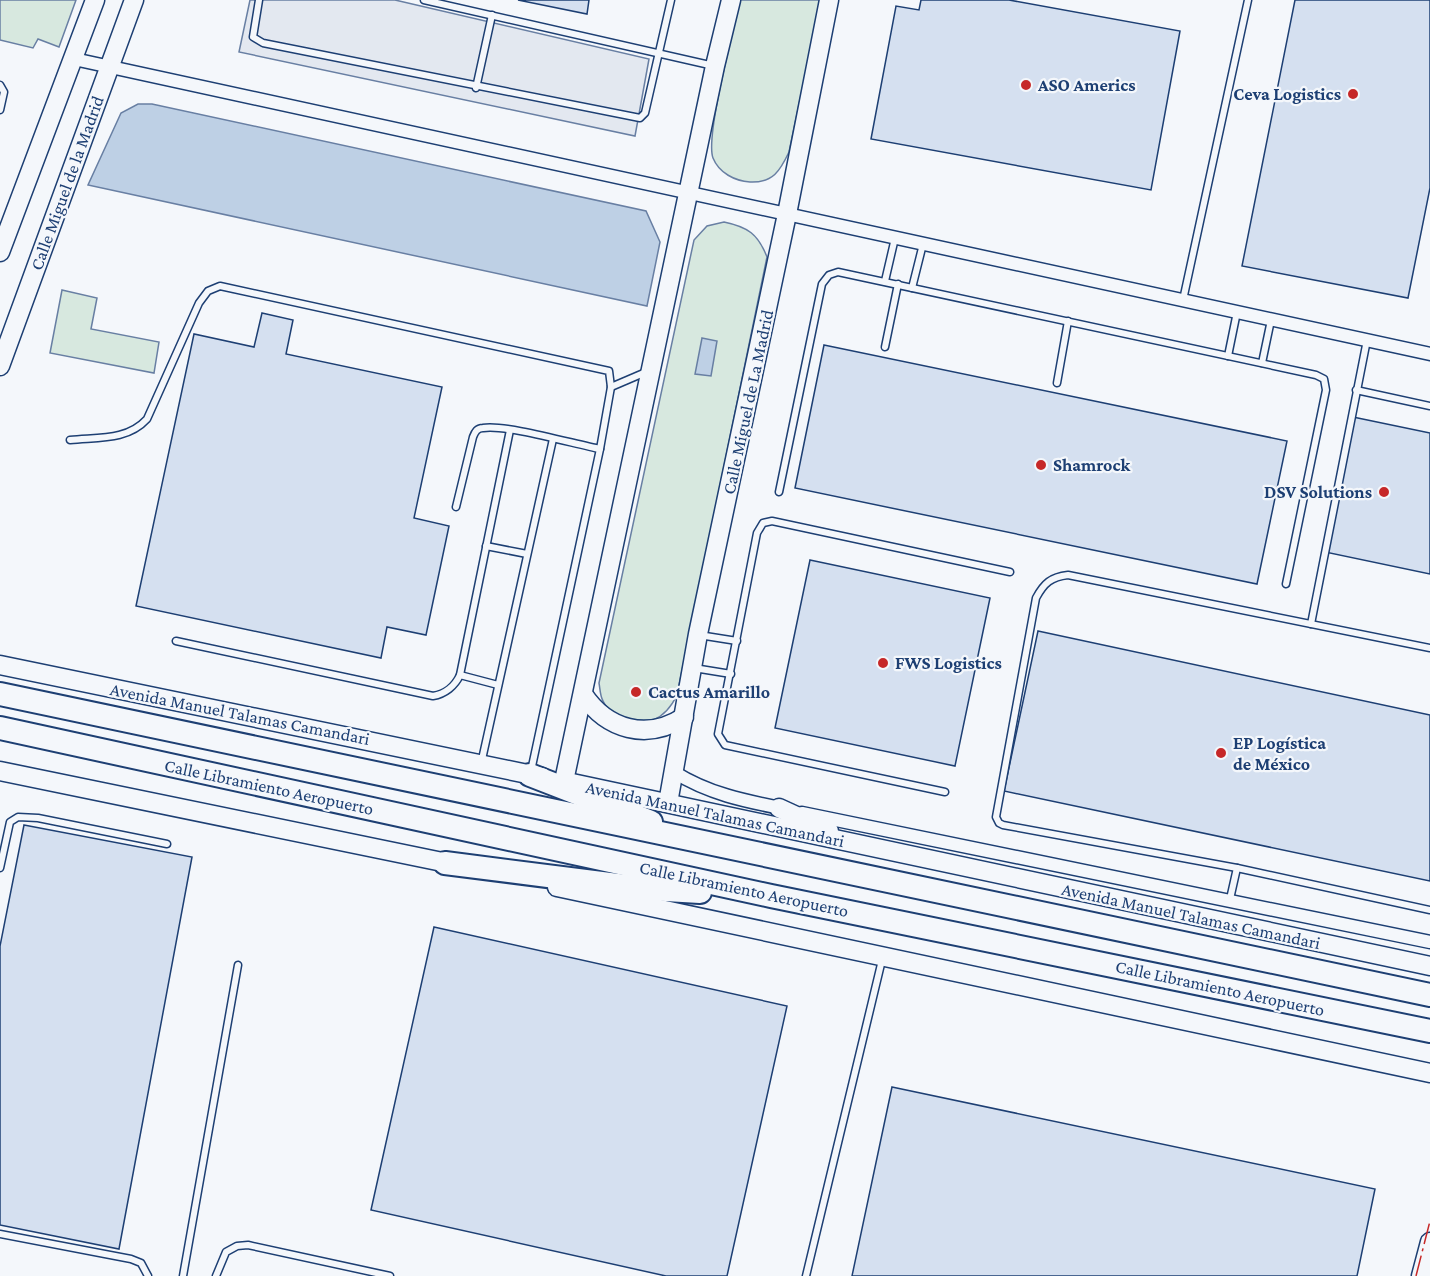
<svg xmlns="http://www.w3.org/2000/svg" width="1430" height="1276" font-family="'Crimson Pro',serif">
<rect width="100%" height="100%" fill="#f4f7fb"/>
<g fill="#d7e8df" stroke="#687fa3" stroke-width="1.5">
<path d="M 0,0 L 76,0 L 59,47 L 38,39 L 33,48 L 0,40 Z"/>
<path d="M 740,0 L 821,0 L 789,152 C 780,171 773,183 750,182 C 735,181 719,173 713,158 C 705,137 734,28 740,0 Z"/>
<path d="M 724,222 C 748,227 758,234 767,257 L 677,695 C 665,720 645,729 620,717 C 613,713 606,708 603,701 C 600,696 600,688 599,683 L 694,240 L 707,226 Z"/>
<path d="M 62,290 L 97,298 L 91,329 L 159,342 L 154,373 L 50,353 Z"/>
</g>
<path fill="#e3e8f0" stroke="#687fa3" stroke-width="1.5" d="M 250,0 L 395,0 L 649,59 L 635,136 L 239,52 Z"/>
<g fill="#bed0e5" stroke="#687fa3" stroke-width="1.5">
<path d="M 138,104 L 152,104 L 646,211 L 660,242 L 647,306 L 88,185 L 121,113 Z"/>
<path d="M 702,338 L 717,341 L 711,376 L 695,374 Z"/>
</g>
<g fill="#d5e0f0" stroke="#1d3f73" stroke-width="1.5">
<path d="M 518,0 L 589,0 L 587,14 Z"/>
<path d="M 921,0 L 1009,0 L 1180,31 L 1151,190 L 871,139 L 896,6 L 919,10 Z"/>
<path d="M 1295,0 L 1430,0 L 1430,188 L 1408,298 L 1242,266 Z"/>
<path d="M 262,313 L 293,320 L 286,354 L 442,387 L 414,518 L 449,526 L 426,635 L 387,627 L 381,658 L 136,606 L 194,334 L 254,347 Z"/>
<path d="M 824,345 L 1287,441 L 1257,584 L 795,488 Z"/>
<path d="M 1353,417 L 1430,433 L 1430,574 L 1325,552 Z"/>
<path d="M 810,560 L 990,598 L 955,766 L 775,728 Z"/>
<path d="M 1038,631 L 1430,715 L 1430,881 L 1004,791 Z"/>
<path d="M 24,825 L 192,857 L 119,1249 L 0,1225 L 0,946 Z"/>
<path d="M 434,927 L 787,1006 L 727,1276 L 666,1276 L 371,1210 Z"/>
<path d="M 892,1087 L 1375,1189 L 1357,1276 L 852,1276 Z"/>
</g>
<g fill="none" stroke-linecap="round" stroke-linejoin="round">
<defs>
<g id="lane">
<path d="M 259,0 L 253,37 L 263,43 L 640,118 L 645,113 L 671,0"/>
<path d="M 424,0 L 714,66"/>
<path d="M 0,85 L 4,92 L 0,110"/>
<path d="M 476,88 L 492,15"/>
<path d="M 885,281 L 895,238"/>
<path d="M 912,288 L 923,244"/>
<path d="M 1183,300 L 1248,0"/>
<path d="M 885,347 L 898,284"/>
<path d="M 1228,356 L 1237,312"/>
<path d="M 1262,363 L 1271,320"/>
<path d="M 1057,383 L 1068,321"/>
<path d="M 611,387 L 646,372"/>
<path d="M 1356,390 L 1430,406"/>
<path d="M 70,440 C 97,437 127,441 147,419 L 199,303 L 208,291 L 220,286 L 609,371 L 611,387 L 600,449 L 531,771"/>
<path d="M 779,492 L 822,284 L 829,275 L 838,272 L 1316,375 L 1324,379 L 1326,390 L 1286,584"/>
<path d="M 456,507 L 473,437 C 475,432 477,428 483,428 C 505,424 574,444 600,449"/>
<path d="M 486,546 L 527,554"/>
<path d="M 1311,624 L 1367,340"/>
<path d="M 699,635 L 737,641"/>
<path d="M 176,641 L 433,696 C 445,694 455,686 460,675 L 510,430"/>
<path d="M 1430,648 L 1068,575 C 1051,577 1044,583 1036,598 L 996,817 L 999,823 L 1003,825 L 1237,868 L 1430,910"/>
<path d="M 694,668 L 731,674"/>
<path d="M 460,675 L 498,685"/>
<path d="M 481,764 L 553,439"/>
<path d="M 945,792 L 725,745 L 718,734 L 757,533 L 763,523 L 772,521 L 1010,572"/>
<path d="M 0,868 L 10,822 L 18,817 L 38,818 L 167,844"/>
<path d="M 1230,899 L 1237,868"/>
<path d="M 0,1234 L 131,1259 L 141,1263 L 148,1276"/>
<path d="M 183,1276 L 238,965"/>
<path d="M 216,1276 L 226,1252 L 237,1246 L 248,1245 L 390,1276"/>
<path d="M 806,1276 L 882,960"/>
</g>
<g id="street">
<path d="M 74,59 L 1430,354"/>
<path d="M 674,772 C 709,794 745,801 785,809"/>
<path d="M 802,813 L 1430,942"/>
</g>
<g id="secondary">
<path d="M 0,252 L 95,0"/>
<path d="M 0,366 L 134,0"/>
<path d="M 0,665 L 542,777"/>
<path d="M 583,694 C 607,730 647,741 684,717"/>
<path d="M 0,771 L 457,865"/>
<path d="M 564,781 L 715,66 L 731,0"/>
<path d="M 572,783 L 1430,966"/>
<path d="M 668,803 L 698,634 L 787,214 L 829,0"/>
<path d="M 779,808 L 829,831"/>
<path d="M 557,887 L 1430,1073"/>
<path d="M 1421,1276 L 1430,1242"/>
</g>
<g id="highway">
<path d="M 0,694 L 1430,995"/>
<path d="M 0,728 L 771,896 L 1430,1031"/>
<path d="M 530,775 L 651,822"/>
<path d="M 445,863 L 649,889 L 700,892"/>
</g>
</defs>
<use href="#lane" stroke="#1d3f73" stroke-width="9"/>
<use href="#street" stroke="#1d3f73" stroke-width="15"/>
<use href="#secondary" stroke="#1d3f73" stroke-width="21"/>
<use href="#highway" stroke="#1d3f73" stroke-width="26"/>
<use href="#lane" stroke="#f4f7fb" stroke-width="6"/>
<use href="#street" stroke="#f4f7fb" stroke-width="12"/>
<use href="#secondary" stroke="#f4f7fb" stroke-width="18"/>
<use href="#highway" stroke="#f4f7fb" stroke-width="22"/>
<path stroke="#c62828" stroke-width="1.5" stroke-dasharray="21 4.5 3 4.5" stroke-linecap="butt" d="M 1416,1276 L 1430,1221"/>
</g>
<g fill="#c62828" stroke="#f4f7fb" stroke-width="2">
<circle cx="1026" cy="85" r="6"/>
<circle cx="1353" cy="94" r="6"/>
<circle cx="1041" cy="465" r="6"/>
<circle cx="1384" cy="492" r="6"/>
<circle cx="883" cy="663" r="6"/>
<circle cx="636" cy="692" r="6"/>
<circle cx="1221" cy="753" r="6"/>
</g>
<g text-anchor="middle" dominant-baseline="central" stroke-width="4.5" stroke-linejoin="round" paint-order="stroke">
<g font-size="18" font-weight="bold" fill="#1d3f73" stroke="#f4f7fb" text-anchor="start">
<text x="1038" y="85">ASO Americs</text>
<text x="1341" y="94" text-anchor="end">Ceva Logistics</text>
<text x="1053" y="465">Shamrock</text>
<text x="1372" y="492" text-anchor="end">DSV Solutions</text>
<text x="895" y="663">FWS Logistics</text>
<text x="648" y="692">Cactus Amarillo</text>
<text x="1233" y="743">EP Logística<tspan x="1233" dy="21">de México</tspan></text>
</g>
<g font-size="18" fill="#1d3f73" stroke="#f4f7fb">
<text transform="translate(67 183) rotate(-70)">Calle Miguel de la Madrid</text>
<text transform="translate(748 402) rotate(-78)">Calle Miguel de La Madrid</text>
<text transform="translate(240 714) rotate(11)">Avenida Manuel Talamas Camandari</text>
<text transform="translate(269 787) rotate(12)">Calle Libramiento Aeropuerto</text>
<text transform="translate(715 814) rotate(12)">Avenida Manuel Talamas Camandari</text>
<text transform="translate(744 889) rotate(12)">Calle Libramiento Aeropuerto</text>
<text transform="translate(1191 916) rotate(12)">Avenida Manuel Talamas Camandari</text>
<text transform="translate(1220 988) rotate(12)">Calle Libramiento Aeropuerto</text>
</g>
</g>
</svg>
